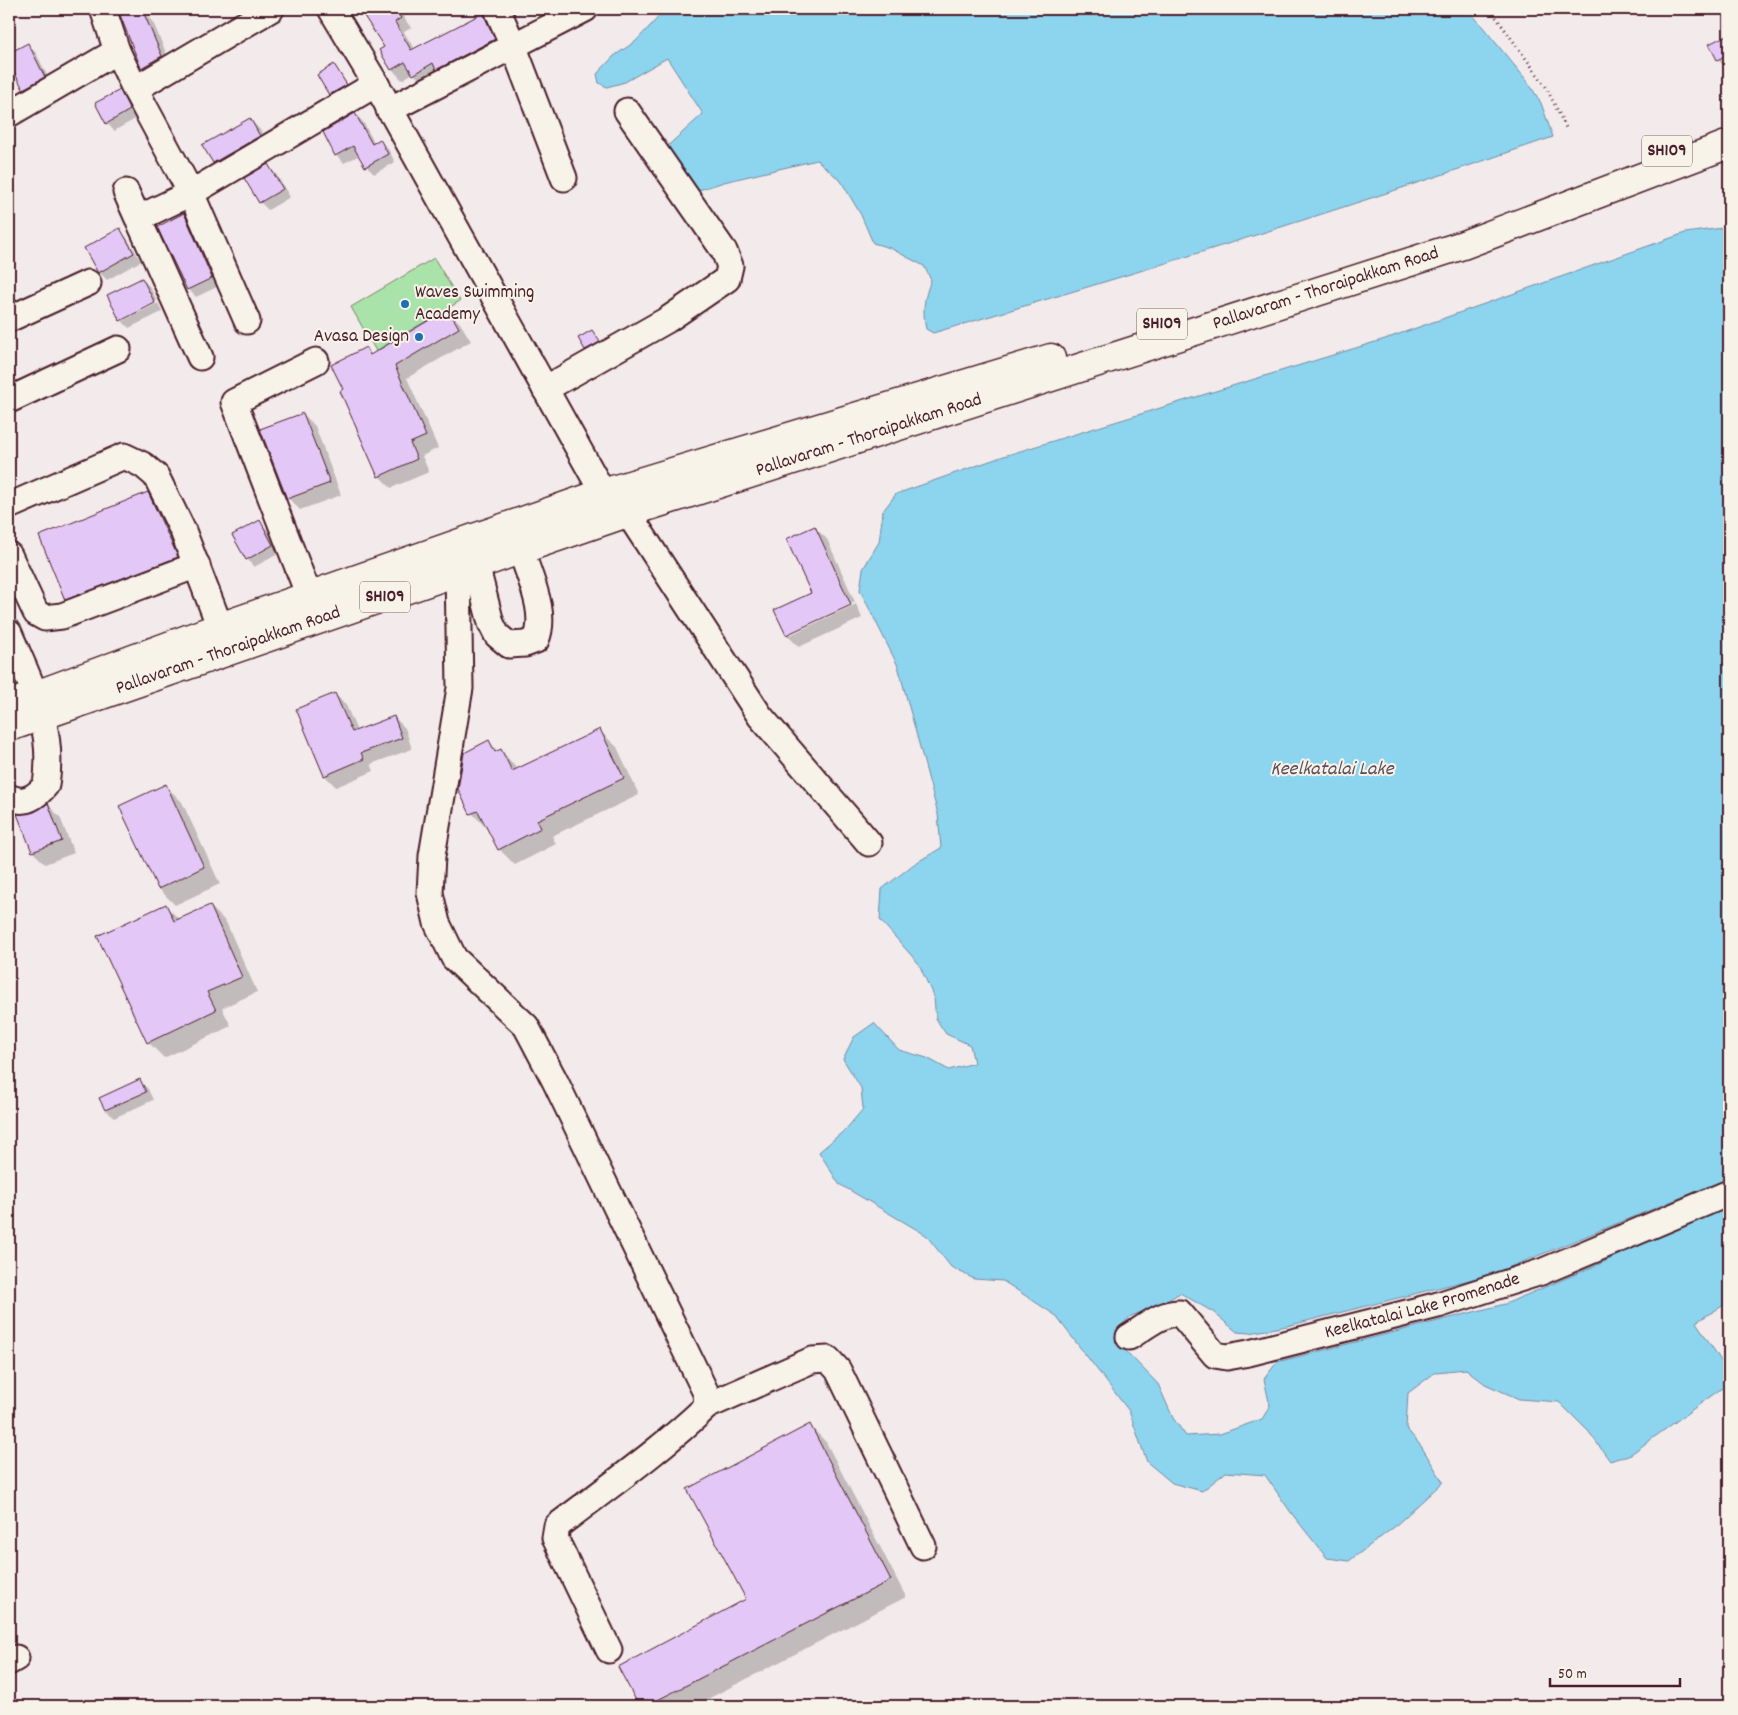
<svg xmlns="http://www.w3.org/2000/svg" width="1738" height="1715" font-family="Dekko,sans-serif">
<rect width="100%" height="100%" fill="#f3eaeb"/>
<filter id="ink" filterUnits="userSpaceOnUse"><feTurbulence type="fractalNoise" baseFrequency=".02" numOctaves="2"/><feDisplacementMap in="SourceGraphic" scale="10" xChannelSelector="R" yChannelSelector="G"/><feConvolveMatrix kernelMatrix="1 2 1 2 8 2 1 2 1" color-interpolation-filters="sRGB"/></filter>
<g filter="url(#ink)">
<path fill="#a9e3a9" stroke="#7a816a" d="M 434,258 L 460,301 L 376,351 L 351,307 Z"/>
<g fill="#8dd4ef" stroke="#728ca1">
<path d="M 666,9 L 1468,9 L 1528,82 L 1541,103 L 1553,137 C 1348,208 1141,272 933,333 L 926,329 C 922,310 924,298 931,280 L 924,266 L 890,248 L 873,243 L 861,215 L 841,181 L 817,160 L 724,182 L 699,190 L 689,190 L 662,151 L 703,114 L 667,58 L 625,82 L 607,87 L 599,83 L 597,74 L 614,56 L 636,41 Z"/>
<path d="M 1722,228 L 1729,233 L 1729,1178 L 1493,1274 L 1287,1326 L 1250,1333 L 1237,1332 L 1213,1312 L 1180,1293 L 1160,1305 L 1131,1316 L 1116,1330 L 1120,1345 L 1158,1384 L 1173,1418 L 1186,1436 L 1220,1434 L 1262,1419 L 1270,1406 L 1264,1379 L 1277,1362 L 1505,1304 L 1597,1265 L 1729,1203 L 1729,1302 L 1696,1322 L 1729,1373 L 1729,1383 L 1631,1454 L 1610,1461 L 1589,1432 L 1559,1402 L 1519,1399 L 1485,1384 L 1466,1369 L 1436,1372 L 1408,1393 L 1406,1428 L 1421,1446 L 1443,1482 L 1393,1528 L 1349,1561 L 1327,1558 L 1292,1514 L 1265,1475 L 1226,1472 L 1202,1491 L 1172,1483 L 1147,1462 L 1129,1411 L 1055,1315 L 1003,1281 L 974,1279 L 951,1267 L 926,1235 L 839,1184 L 819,1152 L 846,1129 L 863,1109 L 861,1088 L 843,1059 L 854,1037 L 874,1023 L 899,1050 L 927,1058 L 949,1070 L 974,1063 L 970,1045 L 946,1034 L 936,1019 L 934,998 L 919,964 L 880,920 L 882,889 L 914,864 L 941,848 L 938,814 L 898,666 L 860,590 L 863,569 L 879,542 L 883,511 L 896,494 L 1004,456 L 1385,339 L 1685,233 Z"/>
</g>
<g fill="#0003">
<path d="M 138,9 L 141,9 L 152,20 L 173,69 L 154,80 L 142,67 L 122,16 Z"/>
<path d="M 378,9 L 397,9 L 400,12 L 411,28 L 404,32 L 415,50 L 483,14 L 494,25 L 504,50 L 424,84 L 413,73 L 402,80 L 392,69 L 385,48 L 366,17 Z"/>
<path d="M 1729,35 L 1729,70 L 1718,60 L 1711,44 Z"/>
<path d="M 28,45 L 36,53 L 52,85 L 32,96 L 24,89 L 9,59 L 9,55 Z"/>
<path d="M 334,66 L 354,93 L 338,102 L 330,94 Z"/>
<path d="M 119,91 L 127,99 L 137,118 L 114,131 L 107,123 Z"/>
<path d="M 355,114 L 363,122 L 375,144 L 380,141 L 388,149 L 395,162 L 374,174 L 366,166 L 360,155 L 344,163 L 336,155 Z"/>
<path d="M 250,119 L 262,132 L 271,148 L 226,175 L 214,163 L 204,145 Z"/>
<path d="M 268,166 L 276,174 L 290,197 L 268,210 L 260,202 Z"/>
<path d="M 9,203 L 12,209 L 9,211 Z"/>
<path d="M 184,215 L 192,223 L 219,286 L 196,297 L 188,289 Z"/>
<path d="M 120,230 L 127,238 L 141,261 L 107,280 L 99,272 Z"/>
<path d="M 142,279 L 150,287 L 157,301 L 122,318 L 122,321 L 158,303 L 162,312 L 129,328 L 121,320 Z"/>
<path d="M 447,310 L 460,323 L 471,341 L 407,378 L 438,448 L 422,456 L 429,472 L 391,488 L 379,476 L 345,390 L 365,348 L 372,355 Z"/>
<path d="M 592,331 L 602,346 L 590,353 L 586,349 Z"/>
<path d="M 303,414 L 315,426 L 341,495 L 300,510 L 288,498 Z"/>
<path d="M 148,494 L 164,510 L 193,573 L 82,615 L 66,599 Z"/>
<path d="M 259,522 L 267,529 L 280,553 L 254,567 L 247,559 Z"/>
<path d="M 814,527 L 827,539 L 855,602 L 790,632 L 790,635 L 856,604 L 862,618 L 799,647 L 787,635 L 812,593 Z"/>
<path d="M 335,694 L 346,705 L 357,731 L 394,717 L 405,728 L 412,749 L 371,764 L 374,771 L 336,787 L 325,776 L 298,710 Z"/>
<path d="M 600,731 L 617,747 L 639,795 L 552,836 L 556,844 L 515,865 L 499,849 L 488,830 L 472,813 L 489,742 L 498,751 L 501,750 L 518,770 Z"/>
<path d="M 166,786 L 182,802 L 220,884 L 175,905 L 159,889 L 120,807 Z"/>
<path d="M 48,805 L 60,817 L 74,853 L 45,864 L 33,852 L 34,813 Z"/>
<path d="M 165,905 L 180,920 L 210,906 L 226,922 L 257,992 L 222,1008 L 231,1026 L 164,1058 L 148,1042 Z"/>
<path d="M 140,1081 L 148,1089 L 153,1100 L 114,1118 L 106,1110 L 101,1098 Z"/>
<path d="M 810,1426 L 826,1442 L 906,1597 L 694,1706 L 640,1706 L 620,1667 L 748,1600 Z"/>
</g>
<g fill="#e3c8f7" stroke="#4a1f2b">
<path d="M 135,9 L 142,9 L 162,56 L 141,68 L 120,15 Z"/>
<path d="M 376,9 L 395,9 L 401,18 L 395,22 L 411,50 L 483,13 L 495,39 L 436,70 L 433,63 L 413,75 L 405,62 L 391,70 L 379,50 L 384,47 L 364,16 Z"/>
<path d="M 1729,34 L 1729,54 L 1717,60 L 1709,44 Z"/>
<path d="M 28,43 L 45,77 L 23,89 L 9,62 L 9,53 Z"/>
<path d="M 334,64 L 347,85 L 329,95 L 317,75 Z"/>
<path d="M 120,90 L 130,110 L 106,124 L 95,103 Z"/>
<path d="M 355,113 L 372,144 L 380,139 L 388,154 L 365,167 L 353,146 L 335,156 L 323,132 Z"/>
<path d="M 250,118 L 260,136 L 213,163 L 202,145 Z"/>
<path d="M 268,164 L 283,189 L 259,203 L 244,178 Z"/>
<path d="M 184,213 L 212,278 L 187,290 L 157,227 Z"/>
<path d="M 120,228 L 134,253 L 98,273 L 84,248 Z"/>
<path d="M 142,278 L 155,303 L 120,321 L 107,295 Z"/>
<path d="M 448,309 L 459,328 L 395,366 L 426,436 L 410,443 L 417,459 L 378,477 L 340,391 L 343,389 L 331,365 L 366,347 L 370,355 Z"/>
<path d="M 592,330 L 600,342 L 585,350 L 578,338 Z"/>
<path d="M 303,413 L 330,483 L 287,499 L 260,429 Z"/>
<path d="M 148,492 L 178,557 L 65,600 L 39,536 Z"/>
<path d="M 260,520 L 273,545 L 246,560 L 232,535 Z"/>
<path d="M 815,526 L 851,605 L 786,635 L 774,610 L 811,593 L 786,539 Z"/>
<path d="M 335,693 L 352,732 L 394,716 L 402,738 L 361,753 L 364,759 L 324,776 L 296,709 Z"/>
<path d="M 600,729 L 624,778 L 537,820 L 541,828 L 498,850 L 478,811 L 470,814 L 458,789 L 464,753 L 489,740 L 495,752 L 501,749 L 512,771 Z"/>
<path d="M 166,784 L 204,867 L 158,889 L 119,806 Z"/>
<path d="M 48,803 L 62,841 L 32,852 L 17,814 L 34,812 Z"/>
<path d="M 166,904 L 174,921 L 210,905 L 242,977 L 207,992 L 216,1010 L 147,1043 L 97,936 Z"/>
<path d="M 140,1079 L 146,1092 L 105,1110 L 99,1098 Z"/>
<path d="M 810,1424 L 891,1580 L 646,1706 L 639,1706 L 618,1667 L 746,1599 L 687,1489 Z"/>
</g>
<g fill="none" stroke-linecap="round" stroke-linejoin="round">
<defs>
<g id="minor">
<path d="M 103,9 L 117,51 L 135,89 L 191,193 L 247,321"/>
<path d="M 331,9 L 376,84 L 603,493"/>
<path d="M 497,9 L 513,45 L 564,178"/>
<path d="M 135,89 L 271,9"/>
<path d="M 389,110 L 585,9"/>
<path d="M 9,114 L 117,51"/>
<path d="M 126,192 L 200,357"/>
<path d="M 139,218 L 191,193 L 376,84"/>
<path d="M 9,319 L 88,283"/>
<path d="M 545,389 L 667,320 L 727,279 L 730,266 L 724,251 L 627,111"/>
<path d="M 9,400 L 118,349"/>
<path d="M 9,506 L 124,456 L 143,465 L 156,476 L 183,531 L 220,627"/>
<path d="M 628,513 L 760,716 L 869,843"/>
<path d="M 9,555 L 36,613 L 45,618 L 62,616 L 197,565"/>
<path d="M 476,565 L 491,623 L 497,635 L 509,645 L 525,644 L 536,640 C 548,613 529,577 521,550"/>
<path d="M 458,571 L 460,688 L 432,856 L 430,893 L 437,923 L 454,958 L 526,1026 L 555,1081 L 706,1393 L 707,1406 C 661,1450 608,1487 557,1526 L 555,1538 L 609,1650"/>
<path d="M 309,596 L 234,402 L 316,361"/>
<path d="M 9,633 C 31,685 55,726 46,785 C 36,797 24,805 9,797"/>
<path id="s1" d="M 1129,1337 C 1144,1328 1162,1312 1180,1313 L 1215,1355 L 1227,1357 L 1249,1353 L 1438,1305 L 1541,1272 L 1729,1193"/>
<path d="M 707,1406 L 812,1360 L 828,1359 L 838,1370 L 923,1546"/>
<path d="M 9,1662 L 16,1658"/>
</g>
<g id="major">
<path d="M 9,705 L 220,627 L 603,493 L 1051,358"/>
<path id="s2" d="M 9,727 L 618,516 L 1463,245 L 1729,144"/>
</g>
</defs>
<use href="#minor" stroke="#4a1f2b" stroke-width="29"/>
<use href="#major" stroke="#4a1f2b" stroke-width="31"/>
<path stroke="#4a1f2b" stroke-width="3" stroke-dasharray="1 4" stroke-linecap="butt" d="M 1490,9 L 1545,85 L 1566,128"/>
<use href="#minor" stroke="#f7f3e8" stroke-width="25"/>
<use href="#major" stroke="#f7f3e8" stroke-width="28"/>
</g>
</g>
<g fill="#1f6fb2" stroke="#f7f3e8" stroke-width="2">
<circle cx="405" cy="304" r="5"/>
<circle cx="419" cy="337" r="5"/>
</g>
<g text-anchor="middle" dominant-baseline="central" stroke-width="4" stroke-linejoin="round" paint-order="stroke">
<g fill="#f7f3e8" stroke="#7e5f64" stroke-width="1">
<rect x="1642" y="135.5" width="50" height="31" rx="4"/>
<rect x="1137" y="308.5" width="50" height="31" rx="4"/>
<rect x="360" y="581.5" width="50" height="31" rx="4"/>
</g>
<g font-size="18" font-weight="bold" fill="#4a1f2b">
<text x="1667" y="151">SH109</text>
<text x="1162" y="324">SH109</text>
<text x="385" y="597">SH109</text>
</g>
<g font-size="19" fill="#4a1f2b" stroke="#f7f3e8">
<text stroke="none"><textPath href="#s2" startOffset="1388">Pallavaram - Thoraipakkam Road</textPath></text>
<text stroke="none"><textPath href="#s2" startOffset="908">Pallavaram - Thoraipakkam Road</textPath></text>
<text stroke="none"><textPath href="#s2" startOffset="232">Pallavaram - Thoraipakkam Road</textPath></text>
<text stroke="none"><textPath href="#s1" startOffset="326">Keelkatalai Lake Promenade</textPath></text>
</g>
<g font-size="19" fill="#4a1f2b" stroke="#f7f3e8" text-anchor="start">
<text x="415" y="293">Waves Swimming<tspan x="415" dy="22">Academy</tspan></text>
<text x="409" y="337" text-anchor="end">Avasa Design</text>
</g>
<g font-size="20" font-style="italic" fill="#5b4c5c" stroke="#f7f3e8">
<text x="1332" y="770">Keelkatalai Lake</text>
</g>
</g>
<rect width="1738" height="1715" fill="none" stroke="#f7f3e8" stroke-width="30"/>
<rect x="15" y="15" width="1708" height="1685" fill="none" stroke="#4a1f2b" stroke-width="2" filter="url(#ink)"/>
<path d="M1550 1678v8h130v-8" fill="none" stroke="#4a1f2b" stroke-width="2.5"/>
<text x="1558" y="1678" font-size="15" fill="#4a1f2b" stroke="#f7f3e8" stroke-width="4" paint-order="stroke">50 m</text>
</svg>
